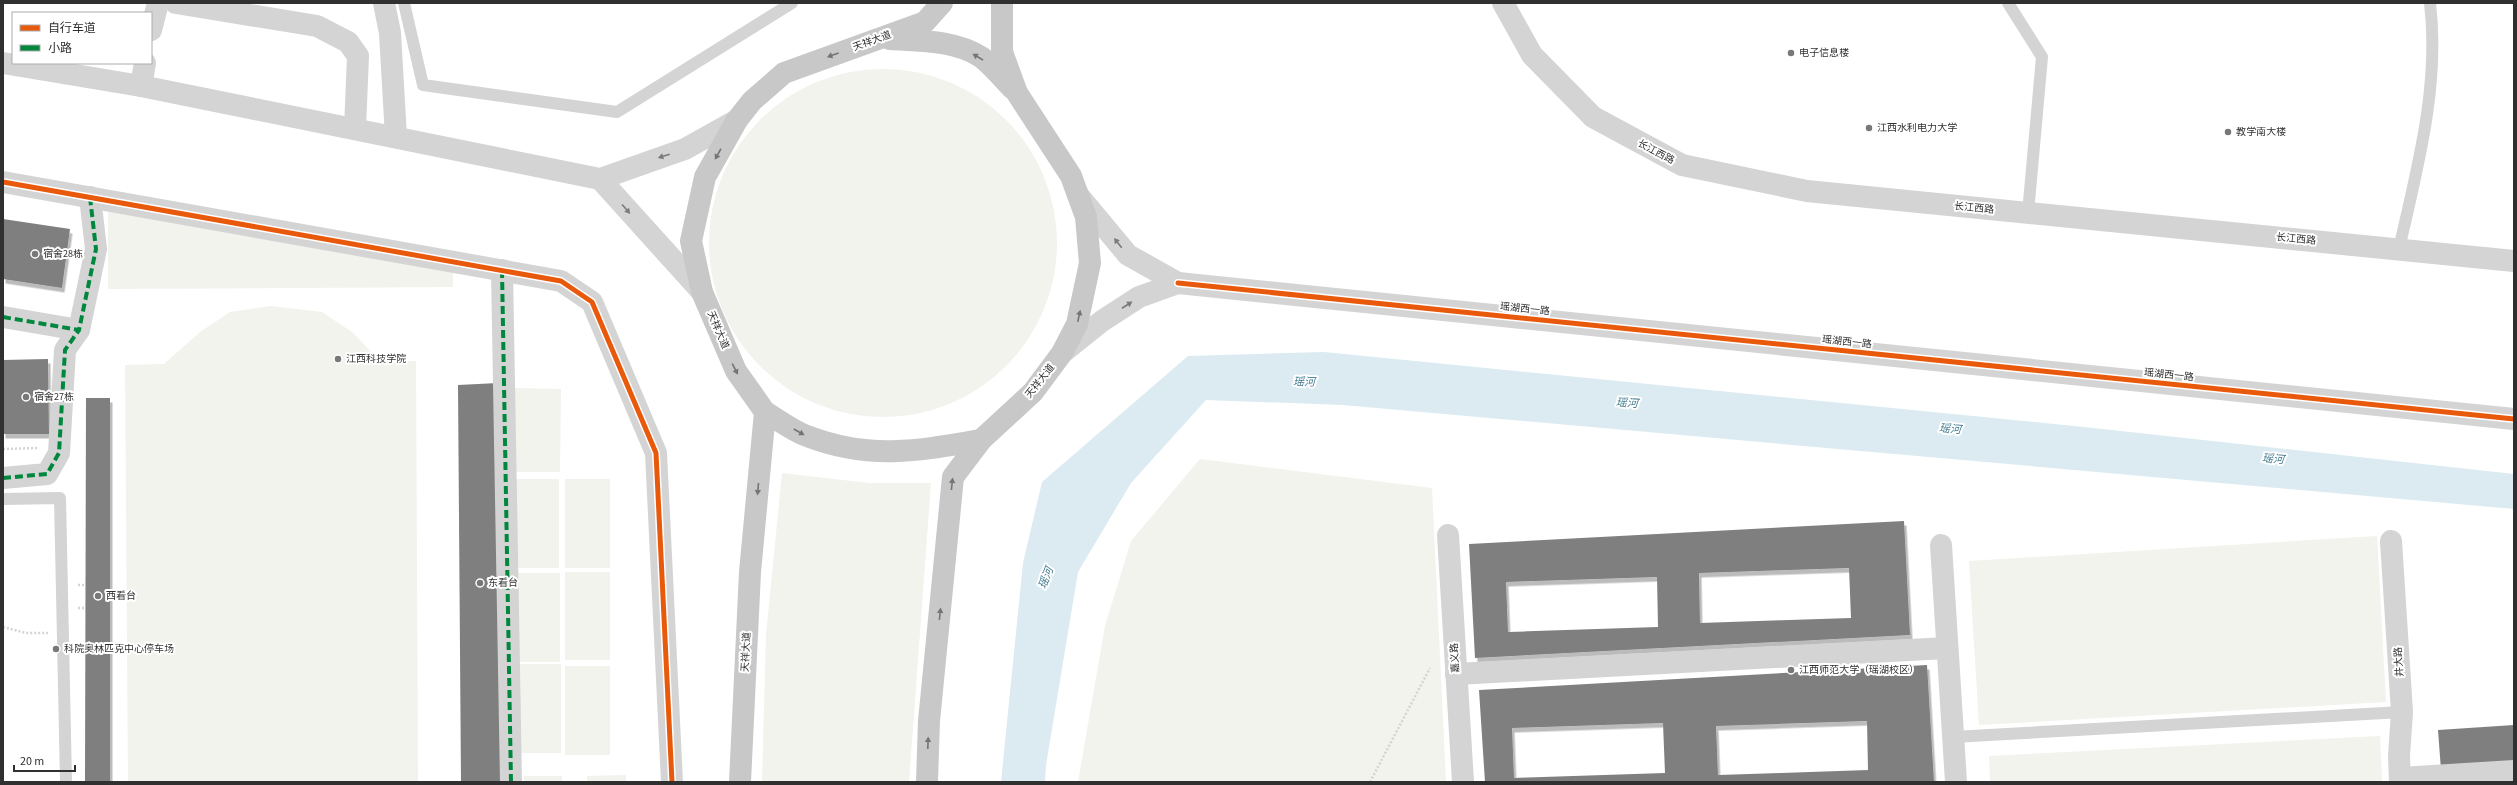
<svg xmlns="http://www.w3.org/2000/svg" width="2517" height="785" font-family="'Source Sans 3','Noto Sans SC',sans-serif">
<defs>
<filter id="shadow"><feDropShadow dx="2.5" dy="4.5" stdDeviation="0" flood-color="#0004"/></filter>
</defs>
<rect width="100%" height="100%" fill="#fff"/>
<g fill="#f1f3ec">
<circle cx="883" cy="243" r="174"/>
<path d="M 108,212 L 453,264 L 453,287 L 108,289 Z"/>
<path d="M 271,306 L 322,312 L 352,332 L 381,362 L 416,361 L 418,782 L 128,782 L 125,365 L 164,364 L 200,332 L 230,312 Z"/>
<path d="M 514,388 L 561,389 L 560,472 L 513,472 Z"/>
<path d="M 1200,459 L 1432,488 L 1446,782 L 1078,782 L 1105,626 L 1131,541 Z"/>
<path d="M 782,473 L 869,483 L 931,483 L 909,782 L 762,782 L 766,635 Z"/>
<rect x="514" y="479" width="45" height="89"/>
<rect x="565" y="479" width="45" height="89"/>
<path d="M 2377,536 L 2386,702 L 1979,725 L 1969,561 Z"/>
<rect x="565" y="572" width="45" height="88"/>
<rect x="515" y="573" width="45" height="89"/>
<rect x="516" y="664" width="45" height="89"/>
<rect x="565" y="666" width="45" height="89"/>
<path d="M 2380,736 L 2382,782 L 1990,782 L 1989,756 Z"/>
<path d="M 626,775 L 626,782 L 587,782 L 587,776 Z"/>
<rect x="524" y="776" width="38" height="6"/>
</g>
<path fill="#dbebf1" d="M 1324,352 L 2084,427 L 2514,474 L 2514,509 L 1343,405 L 1206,400 L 1131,483 L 1078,572 L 1046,765 L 1045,782 L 1001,782 L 1023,563 L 1042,482 L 1188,356 Z"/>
<g fill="#7f7f7f" fill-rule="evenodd" filter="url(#shadow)">
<path d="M 3,219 L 70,229 L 62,288 L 3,279 Z"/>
<path d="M 48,359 L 49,434 L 3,434 L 3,360 Z"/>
<path d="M 498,383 L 502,782 L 461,782 L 458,385 Z"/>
<path d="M 86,398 L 110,398 L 110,782 L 85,782 Z"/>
<path d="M 1904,521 L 1910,635 L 1475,658 L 1469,544 ZM 1849,568 L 1851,618 L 1700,623 L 1699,573 ZM 1657,577 L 1658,627 L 1508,632 L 1506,582 Z"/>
<path d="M 1927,665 L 1934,782 L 1485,782 L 1479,690 ZM 1867,721 L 1868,770 L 1718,775 L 1716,726 ZM 1663,723 L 1665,773 L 1514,778 L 1512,728 Z"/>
<path d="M 2514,725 L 2514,766 L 2441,770 L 2438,730 Z"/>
</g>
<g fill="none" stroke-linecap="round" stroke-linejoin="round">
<g stroke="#d4d4d4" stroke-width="2.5" stroke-dasharray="2 2" stroke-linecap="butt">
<path d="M 3,449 L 37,448"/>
<path d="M 78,585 L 86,585"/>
<path d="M 78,608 L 86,608"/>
<path d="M 3,627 L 26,633 L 48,633"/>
<path d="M 1370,782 L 1430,668"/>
</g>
<g stroke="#d4d4d4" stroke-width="12">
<path d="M 404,3 L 423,85 L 617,112 L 792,3"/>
<path d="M 2008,3 L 2042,57 L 2028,213"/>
<path d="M 2399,249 C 2417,169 2440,86 2430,3"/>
<path d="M 3,499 L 60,498 L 66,782"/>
<path d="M 1953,737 L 2402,712"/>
</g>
<g stroke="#d4d4d4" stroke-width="22">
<path d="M 176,3 L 317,26 L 348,42 L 358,56 L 355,129"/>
<path d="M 384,3 L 390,33 L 396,137"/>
<path d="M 151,30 L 158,3"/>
<path d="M 141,86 L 145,63"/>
<path d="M 3,182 L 561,281 L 592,302 L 656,453 L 672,782"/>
<path d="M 502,270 L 511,782"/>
<path d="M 3,317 L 79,330 L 96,249 L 90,197"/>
<path d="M 3,478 L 47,474 L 59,453 L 65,350 L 79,330"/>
<path d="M 1448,535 L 1463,782"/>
<path d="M 2391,541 L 2402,712 L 2399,756 L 2400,782"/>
<path d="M 1941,545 L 1956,782"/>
<path d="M 1456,674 L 1947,648"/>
<path d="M 2400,778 L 2514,771"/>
</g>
<g stroke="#d4d4d4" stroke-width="22">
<path d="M 1503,3 L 1532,55 L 1593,117 L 1682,165 L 1807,191 L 2514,261"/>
<path d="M 3,63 L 141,86 L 600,179 L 685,149 L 737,120"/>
<path d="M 600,179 L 702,292"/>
<path d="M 1178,283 L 2514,419"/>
<path d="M 1062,353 L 1102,321 L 1139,297 L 1178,283 L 1128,255 L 1078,195"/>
</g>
<g stroke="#c8c8c8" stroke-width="22">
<path d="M 890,39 C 920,41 955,40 981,57 C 992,65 1002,78 1012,88"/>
<path d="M 765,412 C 779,420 793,431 807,436 C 869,460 918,451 981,440"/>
<path d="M 740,782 L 750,572 L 765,412 L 736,371 L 702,292 L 691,241 L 705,177 L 737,120 L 752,101 L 784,73 L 925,22 L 942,3"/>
<path d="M 927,782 L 929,721 L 953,477 L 981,440 L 1033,392 L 1062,353 L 1077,324 L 1090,263 L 1086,217 L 1071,176 L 1017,93 L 1002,52 L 1002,3"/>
</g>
<g stroke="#00873e" stroke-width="4" stroke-dasharray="8 4" stroke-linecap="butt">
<path d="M 502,270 L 511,782"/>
<path d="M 3,317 L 79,330 L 96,249 L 90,197"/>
<path d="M 3,478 L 47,474 L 59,453 L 65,350 L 79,330"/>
</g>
<defs>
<g id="cycleway">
<path d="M 3,182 L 561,281 L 592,302 L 656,453 L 672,782"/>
<path d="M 1178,283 L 2514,419"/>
</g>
</defs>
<use href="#cycleway" stroke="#fff" stroke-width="8"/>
<use href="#cycleway" stroke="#e8590c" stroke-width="5"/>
</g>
<defs><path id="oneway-solid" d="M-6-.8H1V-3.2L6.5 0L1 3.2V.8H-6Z"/></defs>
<g fill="#747474">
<use href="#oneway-solid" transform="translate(833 55) rotate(160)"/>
<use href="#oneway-solid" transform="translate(978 57) rotate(-149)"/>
<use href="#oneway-solid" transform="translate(718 154) rotate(119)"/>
<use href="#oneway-solid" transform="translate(1079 316) rotate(-78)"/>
<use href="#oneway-solid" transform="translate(735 369) rotate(63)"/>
<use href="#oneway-solid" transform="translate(799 432) rotate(30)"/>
<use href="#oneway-solid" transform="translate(952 484) rotate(-84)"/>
<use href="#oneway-solid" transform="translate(758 489) rotate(95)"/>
<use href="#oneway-solid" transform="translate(940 614) rotate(-84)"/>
<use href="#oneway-solid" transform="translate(928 743) rotate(-88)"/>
</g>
<g fill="#7a7a7a">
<use href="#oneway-solid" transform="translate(664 156) rotate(162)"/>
<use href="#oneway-solid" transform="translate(626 209) rotate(49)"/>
<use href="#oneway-solid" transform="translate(1118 243) rotate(-128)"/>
<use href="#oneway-solid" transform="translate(1127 305) rotate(-33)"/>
</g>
<g fill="#787878" stroke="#fff" stroke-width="1.5">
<circle cx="1791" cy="53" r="4"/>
<circle cx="1869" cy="128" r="4"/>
<circle cx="2228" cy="132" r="4"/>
<circle cx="35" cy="254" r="4"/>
<circle cx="338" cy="359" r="4"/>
<circle cx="26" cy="397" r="4"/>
<circle cx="480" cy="583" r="4"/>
<circle cx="98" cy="596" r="4"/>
<circle cx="56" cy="649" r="4"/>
<circle cx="1791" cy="670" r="4"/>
</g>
<g text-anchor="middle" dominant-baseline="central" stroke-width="4" stroke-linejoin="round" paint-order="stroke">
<g font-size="10" fill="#303030" stroke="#fff">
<text transform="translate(872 41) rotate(-20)">天祥大道</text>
<text transform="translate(1656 152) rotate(28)">长江西路</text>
<text transform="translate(1974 208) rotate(6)">长江西路</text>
<text transform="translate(2296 239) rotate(6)">长江西路</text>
<text transform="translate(1525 309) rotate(6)">瑶湖西一路</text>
<text transform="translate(718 330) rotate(67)">天祥大道</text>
<text transform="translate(1847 342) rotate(6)">瑶湖西一路</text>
<text transform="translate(2169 375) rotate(6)">瑶湖西一路</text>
<text transform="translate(1040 381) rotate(-51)">天祥大道</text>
<text transform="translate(746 652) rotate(-87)">天祥大道</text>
<text transform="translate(1455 658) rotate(-93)">嘉义路</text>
<text transform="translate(2399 662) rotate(-94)">井大路</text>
</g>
<g font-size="10" fill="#303030" stroke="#fff" text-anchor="start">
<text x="1799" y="53">电子信息楼</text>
<text x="1877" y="128">江西水利电力大学</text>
<text x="2236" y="132">教学南大楼</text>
<text x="43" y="254">宿舍28栋</text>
<text x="346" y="359">江西科技学院</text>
<text x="34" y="397">宿舍27栋</text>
<text x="488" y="583">东看台</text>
<text x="106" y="596">西看台</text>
<text x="64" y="649">科院奥林匹克中心停车场</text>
<text x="1799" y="670">江西师范大学（瑶湖校区）</text>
</g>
<g font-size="11" font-style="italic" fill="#417a8f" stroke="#fff">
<text transform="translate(1304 382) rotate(1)">瑶河</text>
<text transform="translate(1627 403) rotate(4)">瑶河</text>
<text transform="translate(1950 429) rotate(5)">瑶河</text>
<text transform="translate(2273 459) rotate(5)">瑶河</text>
<text transform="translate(1046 578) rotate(-69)">瑶河</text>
</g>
</g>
<rect width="2517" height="785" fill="none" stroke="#303030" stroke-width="8"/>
<rect x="12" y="12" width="140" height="52" fill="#ffffff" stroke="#acacac"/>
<rect x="20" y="25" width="20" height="6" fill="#e8590c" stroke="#acacac"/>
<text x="48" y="32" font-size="12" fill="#303030">自行车道</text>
<rect x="20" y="45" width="20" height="6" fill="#00873e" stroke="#acacac"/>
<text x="48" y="52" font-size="12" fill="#303030">小路</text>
<path d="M14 765v6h61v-6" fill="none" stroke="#303030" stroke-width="2"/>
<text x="20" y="765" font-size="12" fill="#303030" stroke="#ffffff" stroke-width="3" paint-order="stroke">20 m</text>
</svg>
